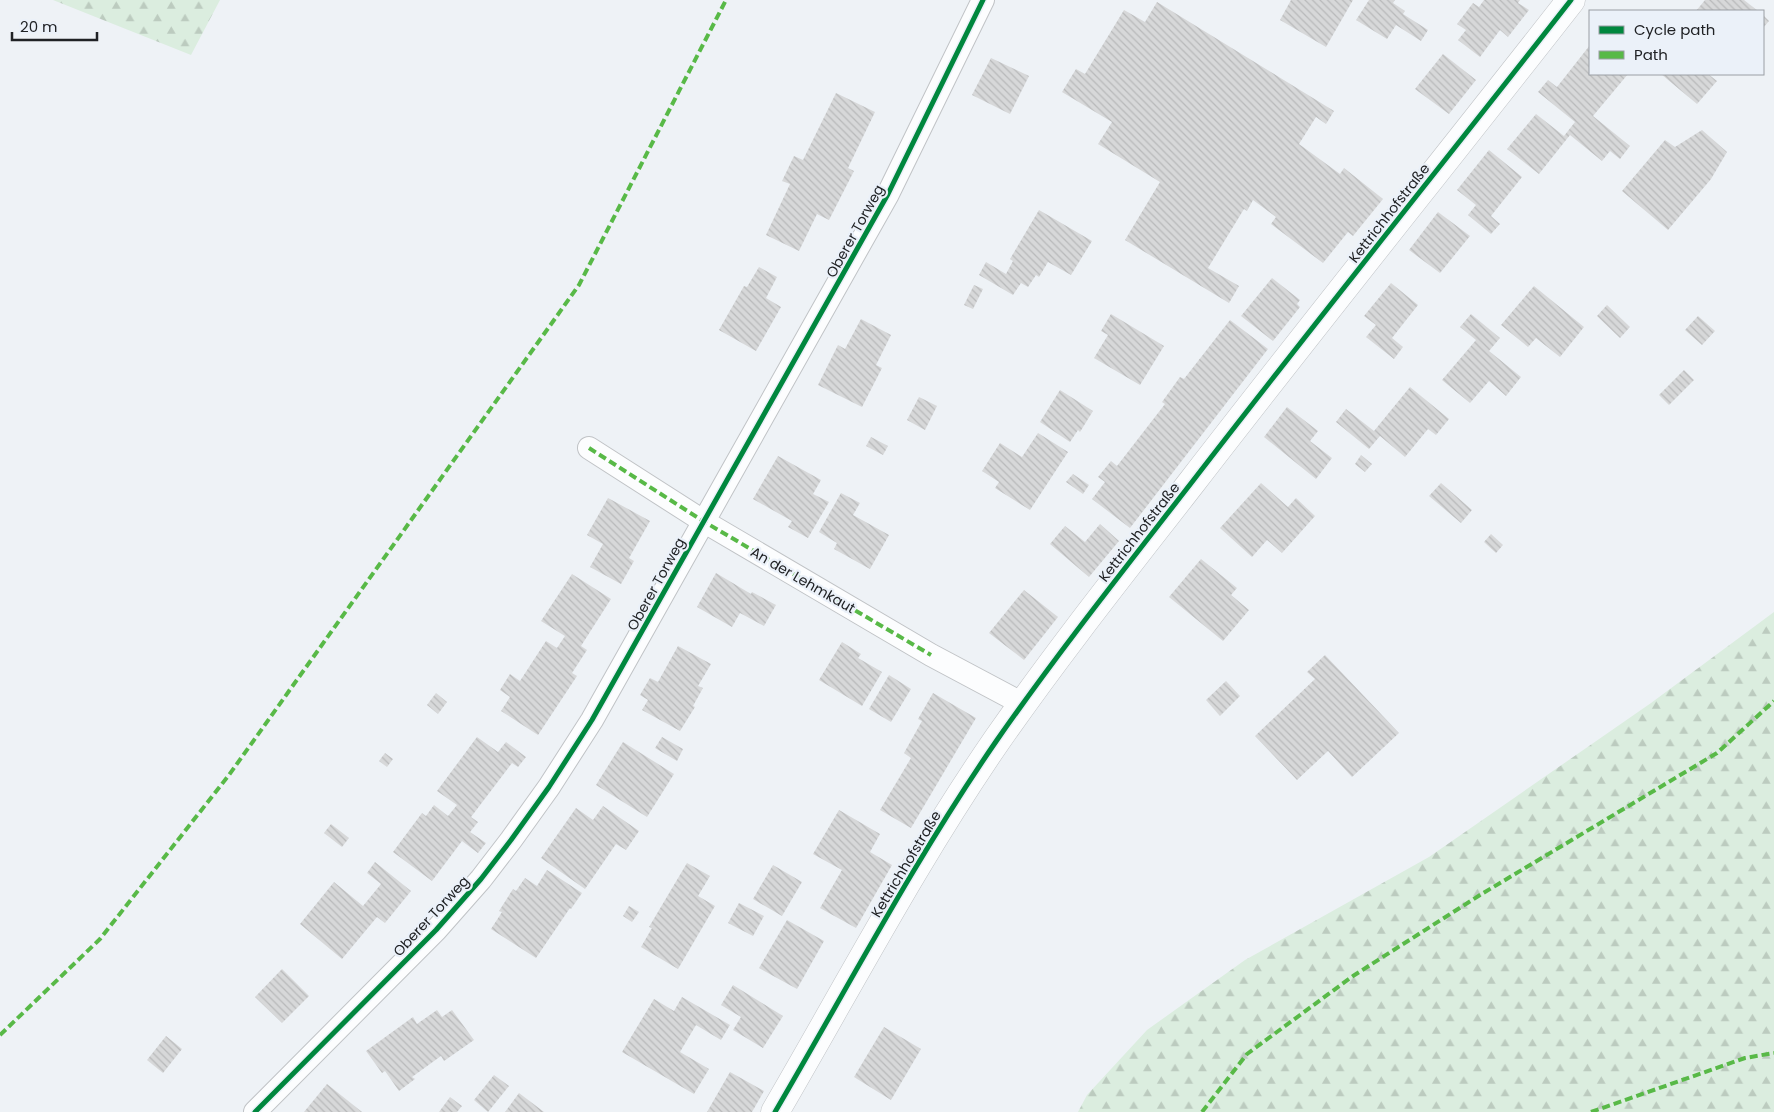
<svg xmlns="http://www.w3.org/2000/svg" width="1774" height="1112" font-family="Poppins,sans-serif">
<defs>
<pattern id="forest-firs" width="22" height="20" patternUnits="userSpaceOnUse" patternTransform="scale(1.25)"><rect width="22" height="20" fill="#dbeddf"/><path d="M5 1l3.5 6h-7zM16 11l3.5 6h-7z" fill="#bccbbf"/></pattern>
<pattern id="building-back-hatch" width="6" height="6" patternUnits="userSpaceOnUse" patternTransform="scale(1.25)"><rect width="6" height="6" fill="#d7d8d9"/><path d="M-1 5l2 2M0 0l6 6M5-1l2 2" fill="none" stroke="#b8b9ba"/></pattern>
</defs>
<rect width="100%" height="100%" fill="#eef2f6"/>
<g fill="url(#forest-firs)">
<path d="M 53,0 L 220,0 L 191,55 Z"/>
<path d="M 1774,612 L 1774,1112 L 1078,1112 L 1087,1095 L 1147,1030 L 1245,960 L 1429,857 L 1651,703 Z"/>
</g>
<g fill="url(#building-back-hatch)">
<path d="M 1291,0 L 1353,0 L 1326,47 L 1280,20 Z"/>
<path d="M 1369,0 L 1395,0 L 1393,3 L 1405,11 L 1403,14 L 1428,30 L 1421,41 L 1396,25 L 1387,39 L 1356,20 Z"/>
<path d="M 1484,0 L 1520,0 L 1518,3 L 1529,10 L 1508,37 L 1500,30 L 1480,57 L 1458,40 L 1466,30 L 1457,24 L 1473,3 L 1479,7 Z"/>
<path d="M 1705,0 L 1744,0 L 1758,11 L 1696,11 Z"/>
<path d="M 1157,2 L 1334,111 L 1326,124 L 1316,117 L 1299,144 L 1340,174 L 1344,168 L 1383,199 L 1353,236 L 1348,232 L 1323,263 L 1271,224 L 1276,217 L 1253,200 L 1247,211 L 1244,209 L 1208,268 L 1239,286 L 1229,303 L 1125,240 L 1160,182 L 1098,144 L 1112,122 L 1062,92 L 1076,69 L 1085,74 L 1124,10 L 1145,22 Z"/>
<path d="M 1763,15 L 1769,21 L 1763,28 Z"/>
<path d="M 1590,45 L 1590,74 L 1628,74 L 1593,116 L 1630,146 L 1620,159 L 1610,151 L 1602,161 L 1570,135 L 1539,174 L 1507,149 L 1536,114 L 1564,136 L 1575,122 L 1538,92 L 1548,80 L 1557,87 Z"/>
<path d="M 1443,54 L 1476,80 L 1449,114 L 1415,89 Z"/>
<path d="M 991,58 L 1029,76 L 1010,114 L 972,95 Z"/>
<path d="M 1661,74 L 1708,74 L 1717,81 L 1697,104 Z"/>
<path d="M 836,93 L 875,112 L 848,168 L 854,171 L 829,220 L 817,214 L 799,251 L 766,235 L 790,184 L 782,181 L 794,156 L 803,160 Z"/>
<path d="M 1702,130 L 1727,152 L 1711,179 L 1668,230 L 1622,191 L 1665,140 L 1675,147 Z"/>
<path d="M 1489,150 L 1522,177 L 1491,216 L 1500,224 L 1491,234 L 1468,215 L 1476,205 L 1457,190 Z"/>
<path d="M 1039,210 L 1092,241 L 1071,275 L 1048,262 L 1039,277 L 1036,275 L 1028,287 L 1021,283 L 1013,295 L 979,275 L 986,262 L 1006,274 L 1013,261 L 1010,259 Z"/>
<path d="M 1438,212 L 1470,236 L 1440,273 L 1409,250 Z"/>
<path d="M 759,267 L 777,277 L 766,298 L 781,307 L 756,351 L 719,330 L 744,286 L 747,287 Z"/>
<path d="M 1272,278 L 1300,300 L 1297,304 L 1300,307 L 1273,341 L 1241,316 Z"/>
<path d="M 1391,283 L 1418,305 L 1392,338 L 1403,347 L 1394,359 L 1366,337 L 1376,325 L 1364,316 Z"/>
<path d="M 974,285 L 983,289 L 973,309 L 964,305 Z"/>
<path d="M 1534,286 L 1584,327 L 1560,357 L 1536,338 L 1528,347 L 1501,325 Z"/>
<path d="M 1607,305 L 1630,327 L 1620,338 L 1597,316 Z"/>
<path d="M 1111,314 L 1164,346 L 1140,385 L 1094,358 L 1108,335 L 1101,331 Z"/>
<path d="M 1471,314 L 1500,338 L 1489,351 L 1521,377 L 1506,396 L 1489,381 L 1470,403 L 1442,380 L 1476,340 L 1460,327 Z"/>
<path d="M 1698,316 L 1715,331 L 1702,345 L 1685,330 Z"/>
<path d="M 861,319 L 891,335 L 876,365 L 882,368 L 862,407 L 818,385 L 838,345 L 845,349 Z"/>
<path d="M 1230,320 L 1268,349 L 1130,528 L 1092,499 L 1105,482 L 1098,477 L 1111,461 L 1117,466 L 1165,404 L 1162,402 L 1180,377 L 1184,379 Z"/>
<path d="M 1684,370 L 1694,380 L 1669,405 L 1659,395 Z"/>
<path d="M 1410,387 L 1449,419 L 1436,435 L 1428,429 L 1405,457 L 1380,436 L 1369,449 L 1336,422 L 1346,409 L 1374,431 Z"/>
<path d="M 1060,390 L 1093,411 L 1080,432 L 1078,430 L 1070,442 L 1040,422 Z"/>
<path d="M 919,397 L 937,406 L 925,430 L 907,420 Z"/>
<path d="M 1287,407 L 1318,431 L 1310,441 L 1332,458 L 1316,479 L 1264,437 Z"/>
<path d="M 1038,433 L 1068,452 L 1030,510 L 995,488 L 999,482 L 982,471 L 1000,443 L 1022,457 Z"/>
<path d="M 871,437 L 888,446 L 883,455 L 866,446 Z"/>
<path d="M 1361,455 L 1372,464 L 1365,472 L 1355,464 Z"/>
<path d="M 778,456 L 821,480 L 813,494 L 829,502 L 808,538 L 788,527 L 792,521 L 753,499 Z"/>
<path d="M 1073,474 L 1089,485 L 1083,494 L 1066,482 Z"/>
<path d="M 1261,483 L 1288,507 L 1296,498 L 1315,516 L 1282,553 L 1267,540 L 1252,557 L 1220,528 Z"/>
<path d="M 1441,483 L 1472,510 L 1461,523 L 1429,496 Z"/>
<path d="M 841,493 L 860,503 L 853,515 L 889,535 L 870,569 L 834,549 L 837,543 L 819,532 Z"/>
<path d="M 608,498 L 650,521 L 629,558 L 634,561 L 621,584 L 590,567 L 603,544 L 587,535 Z"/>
<path d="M 1100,524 L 1119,541 L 1089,577 L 1050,544 L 1065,526 L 1085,542 Z"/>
<path d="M 1491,534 L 1503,545 L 1496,553 L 1484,542 Z"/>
<path d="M 1201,559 L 1237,588 L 1231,595 L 1249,610 L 1223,641 L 1169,597 Z"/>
<path d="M 716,573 L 751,594 L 752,592 L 776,605 L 764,626 L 740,613 L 732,627 L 697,607 Z"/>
<path d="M 572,574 L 611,599 L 581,646 L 587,650 L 572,673 L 577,676 L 538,735 L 501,711 L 510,697 L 500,690 L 510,674 L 520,681 L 546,641 L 557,648 L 565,636 L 541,621 Z"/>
<path d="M 1024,590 L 1058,617 L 1024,660 L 989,633 Z"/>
<path d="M 842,642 L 861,654 L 858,658 L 882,672 L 862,706 L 819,680 Z"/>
<path d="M 678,646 L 711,664 L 698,686 L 703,688 L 693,706 L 695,707 L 680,731 L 642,710 L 648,700 L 640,695 L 650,678 L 658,682 Z"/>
<path d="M 1325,655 L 1399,733 L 1352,777 L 1328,751 L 1297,780 L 1255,736 L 1315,679 L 1307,672 Z"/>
<path d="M 889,675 L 911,689 L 891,722 L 869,709 Z"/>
<path d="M 1226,681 L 1240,696 L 1220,716 L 1206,700 Z"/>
<path d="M 436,693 L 447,702 L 438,714 L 427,705 Z"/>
<path d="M 933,693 L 976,718 L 911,828 L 880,810 L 911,758 L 904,753 L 922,721 L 918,719 Z"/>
<path d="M 477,737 L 498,752 L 506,742 L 526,757 L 518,767 L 512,763 L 471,817 L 478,822 L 470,832 L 486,843 L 478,853 L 462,841 L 432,881 L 393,852 L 422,813 L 426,816 L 434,805 L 448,816 L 457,805 L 437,791 Z"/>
<path d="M 662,737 L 683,749 L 677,761 L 655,748 Z"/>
<path d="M 623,742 L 674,774 L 647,817 L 596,785 Z"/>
<path d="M 385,753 L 393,759 L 387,767 L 379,761 Z"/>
<path d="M 603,806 L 639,831 L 626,850 L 616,844 L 585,889 L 541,858 L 576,808 L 593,820 Z"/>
<path d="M 839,810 L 880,834 L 870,852 L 892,865 L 856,928 L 820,908 L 842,870 L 813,854 Z"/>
<path d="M 331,824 L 349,838 L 342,847 L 324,833 Z"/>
<path d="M 375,862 L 411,891 L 385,923 L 377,917 L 342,959 L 300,924 L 334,882 L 363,906 L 381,884 L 367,873 Z"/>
<path d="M 687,863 L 710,876 L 698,896 L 715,906 L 678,969 L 641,947 L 652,928 L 649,927 Z"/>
<path d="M 773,865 L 802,882 L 782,916 L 753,899 Z"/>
<path d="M 547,870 L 582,893 L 571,909 L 570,908 L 536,958 L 491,929 L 502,912 L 499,911 L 513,889 L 516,891 L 525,878 L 537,886 Z"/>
<path d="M 739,903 L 764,916 L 753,936 L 728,923 Z"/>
<path d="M 629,906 L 639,912 L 632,922 L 623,916 Z"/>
<path d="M 787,920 L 824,941 L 797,989 L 759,968 Z"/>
<path d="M 282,969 L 309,996 L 282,1023 L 255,997 Z"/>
<path d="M 733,985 L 783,1016 L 763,1048 L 733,1030 L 741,1017 L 721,1005 Z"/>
<path d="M 682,997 L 730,1025 L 721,1040 L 696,1025 L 680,1052 L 709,1069 L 694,1094 L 622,1052 L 654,999 L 674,1011 Z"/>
<path d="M 437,1010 L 442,1017 L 452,1010 L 474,1040 L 444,1061 L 441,1056 L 412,1077 L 415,1079 L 399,1091 L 385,1071 L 382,1073 L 366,1051 L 413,1017 L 417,1024 Z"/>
<path d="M 884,1027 L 921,1049 L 891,1100 L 854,1077 Z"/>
<path d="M 166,1036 L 182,1049 L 163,1073 L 147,1060 Z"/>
<path d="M 730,1072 L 764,1091 L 752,1112 L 707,1112 Z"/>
<path d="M 494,1075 L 509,1086 L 488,1112 L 474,1100 Z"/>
<path d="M 327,1084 L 362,1112 L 304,1112 Z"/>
<path d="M 519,1093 L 544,1112 L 505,1112 Z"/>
<path d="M 450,1097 L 462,1106 L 457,1112 L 439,1112 Z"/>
</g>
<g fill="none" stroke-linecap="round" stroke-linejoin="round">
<defs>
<g id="minor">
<path d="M 589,448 L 703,521 L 931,655 L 1023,704"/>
<path d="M 255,1112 L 436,930 L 481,879 L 511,840 L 549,787 L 592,720 L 888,194 L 983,0"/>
</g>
<path id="tertiary" d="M 775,1112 C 848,987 915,859 997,740 C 1059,651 1126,567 1192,482 C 1317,320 1445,161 1571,0"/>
</defs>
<use href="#minor" stroke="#c0c3c6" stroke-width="24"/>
<use href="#tertiary" stroke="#c0c3c6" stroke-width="29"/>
<use href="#minor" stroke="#fcfdfe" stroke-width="22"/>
<use href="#tertiary" stroke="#fcfdfe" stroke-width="28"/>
<g stroke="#58b947" stroke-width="4" stroke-dasharray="8 4" stroke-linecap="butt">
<path d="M 589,448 L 703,521 L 931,655"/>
<path d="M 0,1035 L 100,939 L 229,775 L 579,285 L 726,0"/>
<path d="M 1202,1112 L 1247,1054 L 1353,976 L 1480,895 L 1717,753 L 1774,701"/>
<path d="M 1591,1112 L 1745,1058 L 1774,1053"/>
</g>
<defs>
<g id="cycleway">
<path d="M 255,1112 L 436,930 L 481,879 L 511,840 L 549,787 L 592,720 L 888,194 L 983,0"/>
<path d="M 775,1112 C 848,987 915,859 997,740 C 1059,651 1126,567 1192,482 C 1317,320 1445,161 1571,0"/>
</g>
</defs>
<use href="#cycleway" stroke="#ebf1f9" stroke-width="8"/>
<use href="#cycleway" stroke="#00873e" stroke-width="5"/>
</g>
<g text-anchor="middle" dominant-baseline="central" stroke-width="4.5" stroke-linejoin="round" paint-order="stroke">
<g font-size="14" fill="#202225" stroke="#ebf1f9">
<text transform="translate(1389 213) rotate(-52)">Kettrichhofstraße</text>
<text transform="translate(855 231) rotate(-61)">Oberer Torweg</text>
<text transform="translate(1139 532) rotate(-52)">Kettrichhofstraße</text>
<text transform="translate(803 580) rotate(30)">An der Lehmkaut</text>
<text transform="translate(656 584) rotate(-61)">Oberer Torweg</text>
<text transform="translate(906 864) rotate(-59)">Kettrichhofstraße</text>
<text transform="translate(431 916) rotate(-47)">Oberer Torweg</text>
</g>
</g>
<rect x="1589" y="10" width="175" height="65" fill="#ebf1f9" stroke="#9a9ea4"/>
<rect x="1599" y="26" width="25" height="8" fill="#00873e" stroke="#9a9ea4"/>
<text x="1634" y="35" font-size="15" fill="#202225">Cycle path</text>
<rect x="1599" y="51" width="25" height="8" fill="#58b947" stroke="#9a9ea4"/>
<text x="1634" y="60" font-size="15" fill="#202225">Path</text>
<path d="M12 32v8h85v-8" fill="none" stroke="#202225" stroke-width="2.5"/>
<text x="20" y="32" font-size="15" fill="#202225" stroke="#ebf1f9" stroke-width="4" paint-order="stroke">20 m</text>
</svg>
